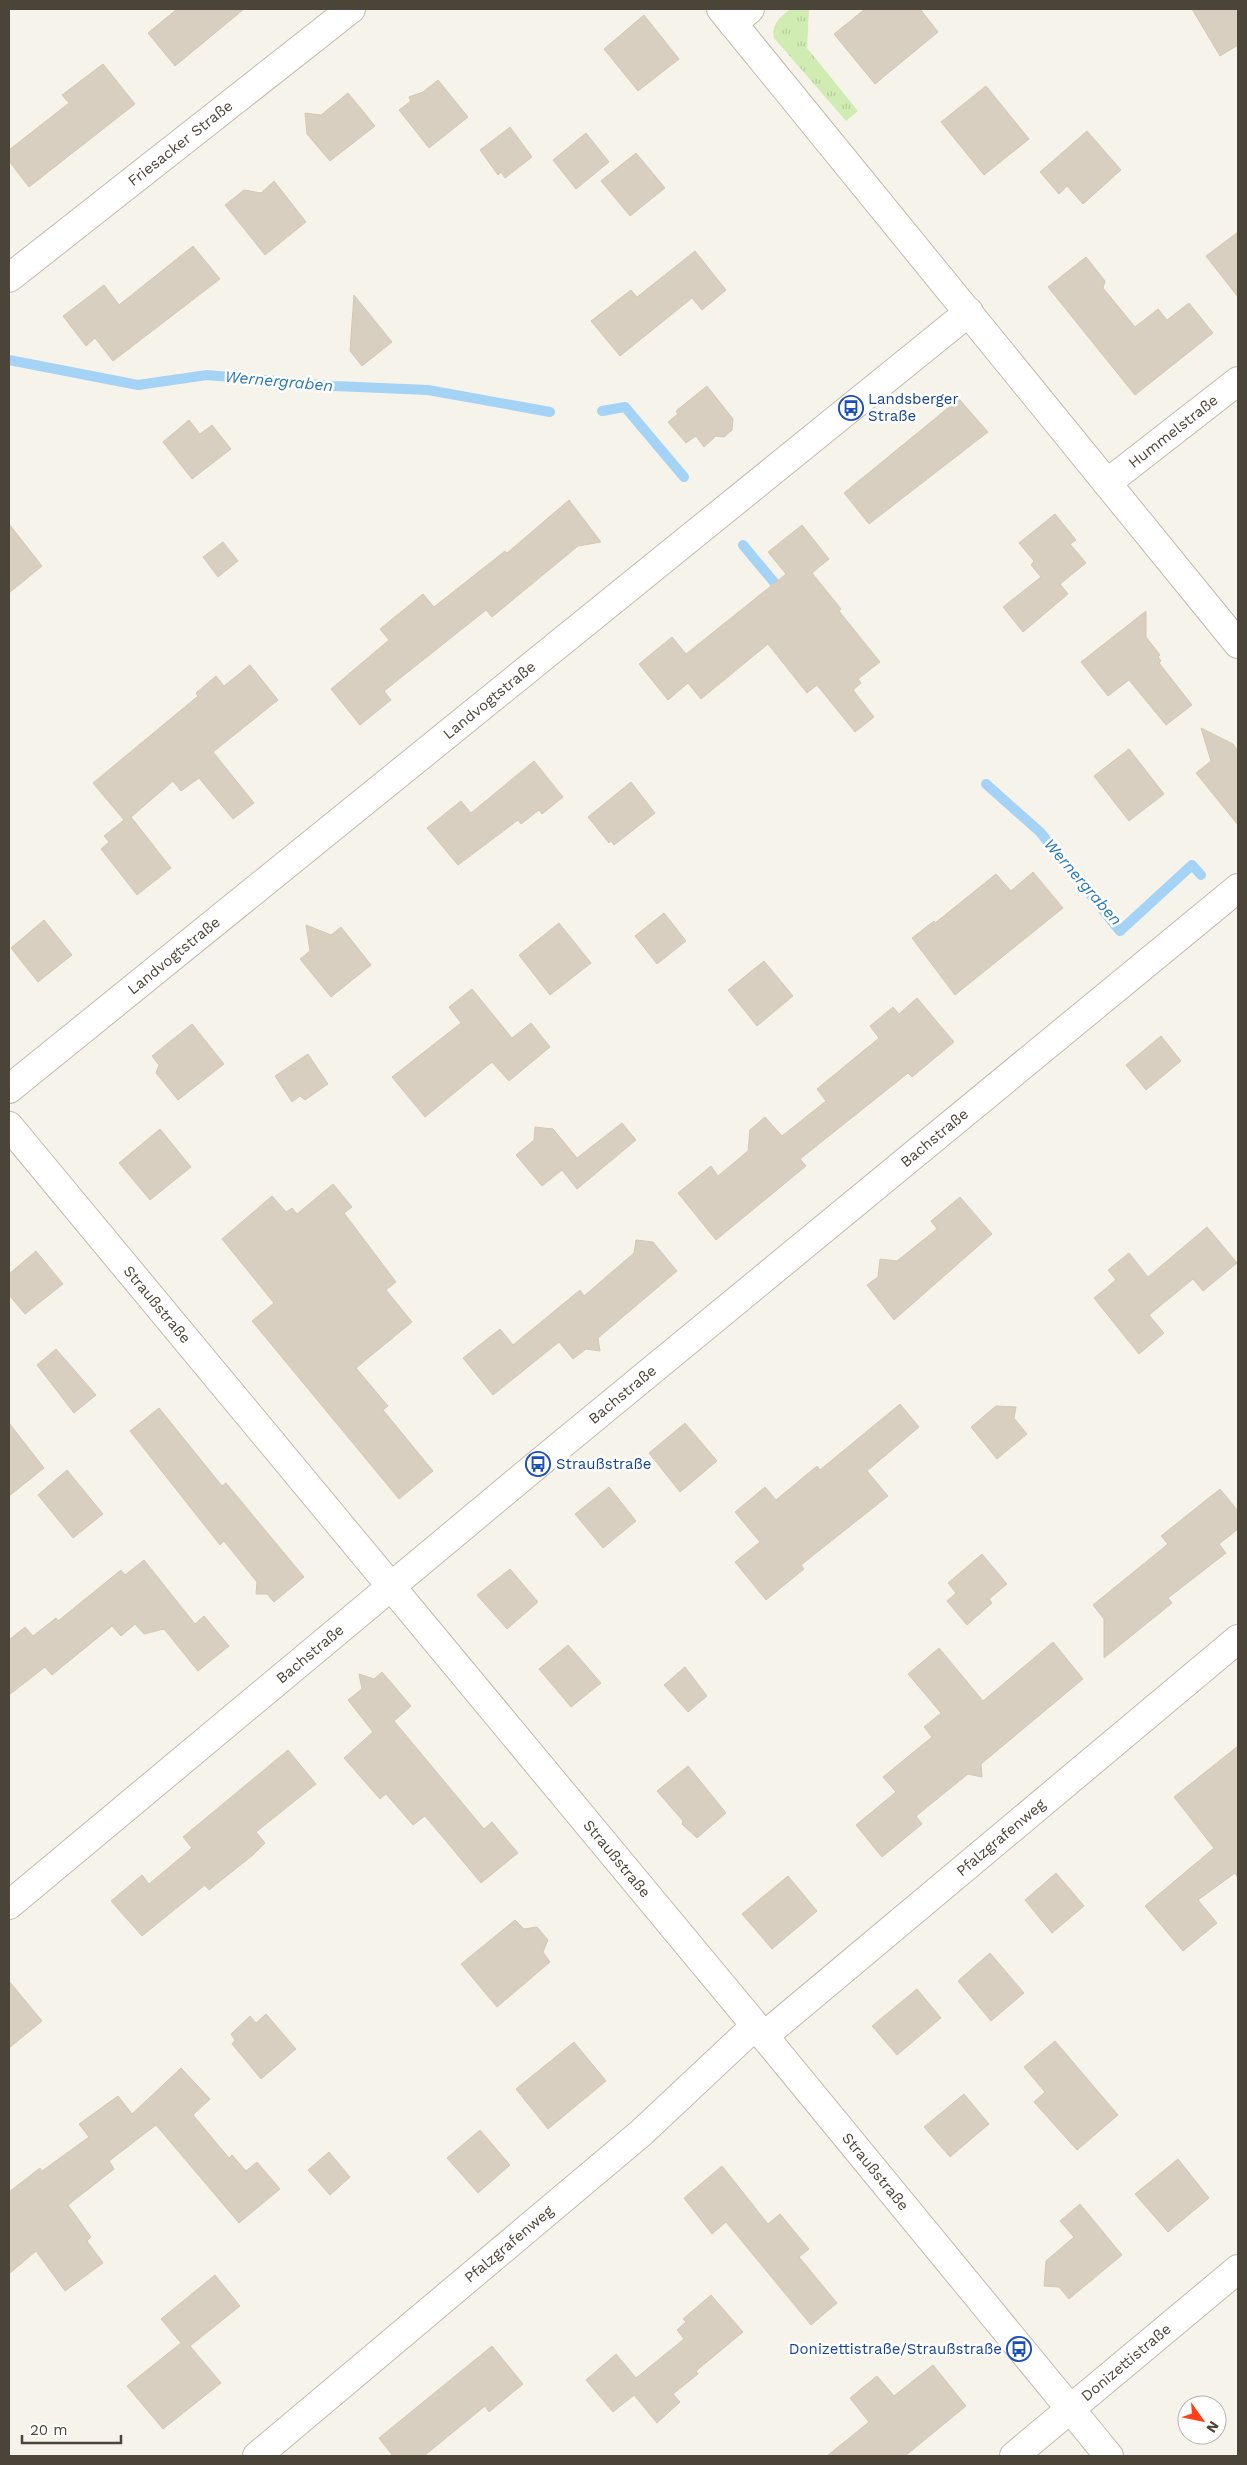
<svg xmlns="http://www.w3.org/2000/svg" width="1247" height="2465" font-family="'Work Sans',sans-serif">
<defs>
<pattern id="grass-tufts" width="24" height="20" patternUnits="userSpaceOnUse" patternTransform="scale(1.25)"><rect width="24" height="20" fill="#d1ecb2"/><path d="M3 7l-1-3M5 7V3M7 7l1-3M15 17l-1-3M17 17v-4M19 17l1-3" fill="none" stroke="#b5cc9a"/></pattern>
</defs>
<rect width="100%" height="100%" fill="#f6f3eb"/>
<path fill="url(#grass-tufts)" d="M 790,9 L 809,9 L 807,48 L 858,111 L 846,121 L 774,38 C 771,25 780,17 790,9 Z"/>
<g fill="none" stroke-linecap="round" stroke-linejoin="round">
<g stroke="#a5d3f5" stroke-width="10">
<path d="M 9,360 L 138,385 L 207,375 L 334,386 L 428,390 L 550,412"/>
<path d="M 602,411 L 625,407 L 684,477"/>
<path d="M 743,545 L 783,593"/>
<path d="M 986,784 L 1040,832 L 1120,931 L 1192,865 L 1201,875"/>
</g>
</g>
<g fill="#d9cfc0" stroke="#d4c8b2">
<path d="M 177,9 L 244,9 L 175,66 L 148,33 Z"/>
<path d="M 865,9 L 920,9 L 938,32 L 875,84 L 834,34 Z"/>
<path d="M 1192,9 L 1238,9 L 1238,45 L 1220,56 Z"/>
<path d="M 644,15 L 679,59 L 638,91 L 604,49 Z"/>
<path d="M 103,64 L 135,104 L 29,187 L 9,161 L 9,150 L 69,103 L 62,95 Z"/>
<path d="M 438,80 L 468,117 L 429,148 L 399,110 L 411,101 L 409,97 L 423,92 Z"/>
<path d="M 986,86 L 1029,139 L 984,175 L 941,122 Z"/>
<path d="M 348,93 L 375,126 L 330,161 L 307,134 L 305,113 L 321,115 Z"/>
<path d="M 510,127 L 532,157 L 505,178 L 501,172 L 498,175 L 480,150 Z"/>
<path d="M 1087,131 L 1121,170 L 1083,204 L 1067,186 L 1059,194 L 1040,172 Z"/>
<path d="M 586,133 L 609,162 L 576,189 L 553,160 Z"/>
<path d="M 636,153 L 665,188 L 630,216 L 601,181 Z"/>
<path d="M 274,181 L 306,222 L 265,255 L 225,205 L 244,190 L 261,193 Z"/>
<path d="M 1238,232 L 1238,297 L 1206,256 Z"/>
<path d="M 193,246 L 220,279 L 113,361 L 95,338 L 86,346 L 63,316 L 104,285 L 119,305 Z"/>
<path d="M 695,251 L 726,290 L 702,310 L 692,298 L 620,356 L 591,321 L 631,290 L 637,297 Z"/>
<path d="M 1086,257 L 1105,281 L 1103,288 L 1135,327 L 1158,309 L 1167,320 L 1189,303 L 1213,333 L 1135,395 L 1048,287 Z"/>
<path d="M 354,295 L 392,342 L 362,366 L 350,351 Z"/>
<path d="M 707,386 L 733,419 L 732,430 L 724,437 L 716,436 L 704,447 L 696,436 L 686,443 L 668,422 L 678,414 L 676,411 Z"/>
<path d="M 959,399 L 988,432 L 869,524 L 844,493 Z"/>
<path d="M 189,420 L 200,434 L 212,425 L 231,449 L 192,479 L 163,442 Z"/>
<path d="M 569,500 L 601,542 L 578,546 L 492,617 L 486,610 L 384,691 L 391,700 L 360,725 L 331,689 L 389,640 L 380,629 L 423,594 L 434,607 L 505,551 L 507,553 Z"/>
<path d="M 1055,514 L 1076,540 L 1070,544 L 1086,563 L 1060,584 L 1068,594 L 1023,632 L 1003,607 L 1041,577 L 1031,565 L 1034,561 L 1019,543 Z"/>
<path d="M 9,524 L 42,566 L 9,593 Z"/>
<path d="M 802,525 L 829,559 L 812,573 L 841,609 L 839,611 L 880,662 L 858,679 L 861,683 L 853,690 L 874,717 L 855,732 L 817,685 L 807,693 L 768,644 L 701,699 L 688,683 L 668,700 L 639,664 L 672,637 L 686,654 L 786,574 L 768,552 Z"/>
<path d="M 223,542 L 238,561 L 218,577 L 203,557 Z"/>
<path d="M 1146,611 L 1146,637 L 1160,655 L 1158,657 L 1161,661 L 1159,663 L 1192,705 L 1166,725 L 1129,680 L 1108,696 L 1081,662 Z"/>
<path d="M 250,665 L 278,700 L 213,752 L 254,803 L 233,819 L 199,778 L 181,791 L 173,781 L 131,817 L 171,868 L 137,895 L 101,849 L 109,842 L 104,836 L 124,820 L 93,783 L 198,696 L 196,693 L 216,676 L 224,686 Z"/>
<path d="M 1201,728 L 1233,744 L 1238,751 L 1238,825 L 1196,773 L 1211,761 Z"/>
<path d="M 1129,749 L 1164,794 L 1129,821 L 1094,776 Z"/>
<path d="M 534,761 L 563,797 L 542,814 L 539,810 L 521,824 L 518,820 L 458,865 L 427,828 L 461,801 L 471,813 Z"/>
<path d="M 631,782 L 655,813 L 614,845 L 611,841 L 609,843 L 588,817 Z"/>
<path d="M 1033,872 L 1063,908 L 955,995 L 912,938 L 934,921 L 935,923 L 996,874 L 1011,891 Z"/>
<path d="M 664,913 L 686,941 L 657,964 L 635,936 Z"/>
<path d="M 44,920 L 72,955 L 38,982 L 11,948 Z"/>
<path d="M 559,923 L 591,963 L 550,995 L 519,955 Z"/>
<path d="M 306,925 L 331,935 L 341,927 L 371,965 L 331,997 L 300,959 L 310,951 Z"/>
<path d="M 764,961 L 793,996 L 757,1026 L 728,990 Z"/>
<path d="M 472,989 L 512,1038 L 531,1023 L 550,1047 L 509,1081 L 492,1062 L 425,1117 L 392,1077 L 461,1023 L 449,1007 Z"/>
<path d="M 917,998 L 954,1042 L 912,1077 L 908,1073 L 800,1159 L 806,1166 L 716,1240 L 678,1193 L 711,1166 L 718,1176 L 748,1151 L 750,1130 L 765,1117 L 782,1136 L 826,1101 L 817,1089 L 879,1038 L 870,1026 L 893,1007 L 899,1014 Z"/>
<path d="M 192,1024 L 224,1064 L 178,1100 L 156,1073 L 159,1065 L 152,1056 Z"/>
<path d="M 1161,1036 L 1181,1061 L 1146,1090 L 1126,1065 Z"/>
<path d="M 308,1054 L 328,1084 L 305,1100 L 300,1096 L 292,1102 L 275,1076 Z"/>
<path d="M 622,1123 L 636,1140 L 577,1189 L 562,1170 L 542,1186 L 516,1155 L 534,1140 L 535,1127 L 553,1129 L 577,1158 Z"/>
<path d="M 160,1129 L 191,1167 L 150,1200 L 119,1163 Z"/>
<path d="M 333,1184 L 352,1207 L 344,1213 L 396,1282 L 386,1290 L 412,1322 L 356,1368 L 388,1406 L 383,1410 L 433,1471 L 399,1499 L 252,1321 L 274,1303 L 222,1239 L 272,1196 L 286,1212 L 292,1208 L 297,1214 Z"/>
<path d="M 960,1197 L 992,1234 L 894,1320 L 867,1285 L 878,1277 L 880,1259 L 897,1261 L 937,1229 L 931,1221 Z"/>
<path d="M 1207,1227 L 1237,1263 L 1203,1291 L 1193,1279 L 1149,1315 L 1164,1333 L 1139,1354 L 1094,1298 L 1116,1280 L 1108,1270 L 1129,1253 L 1148,1277 Z"/>
<path d="M 636,1240 L 653,1242 L 677,1271 L 598,1338 L 600,1351 L 586,1349 L 573,1359 L 559,1342 L 493,1395 L 463,1358 L 500,1329 L 513,1345 L 580,1290 L 584,1296 L 634,1253 Z"/>
<path d="M 36,1251 L 63,1284 L 25,1314 L 9,1295 L 9,1274 Z"/>
<path d="M 56,1349 L 96,1395 L 74,1413 L 37,1365 Z"/>
<path d="M 900,1404 L 919,1427 L 867,1471 L 888,1496 L 801,1565 L 804,1569 L 766,1600 L 735,1562 L 760,1542 L 735,1512 L 765,1487 L 776,1500 L 817,1466 L 820,1470 Z"/>
<path d="M 996,1406 L 1016,1407 L 1014,1418 L 1027,1434 L 997,1459 L 971,1427 Z"/>
<path d="M 159,1408 L 222,1486 L 226,1483 L 304,1577 L 274,1602 L 267,1594 L 256,1594 L 257,1582 L 224,1541 L 220,1545 L 130,1431 Z"/>
<path d="M 9,1423 L 44,1468 L 9,1496 Z"/>
<path d="M 685,1423 L 717,1461 L 680,1492 L 649,1453 Z"/>
<path d="M 67,1470 L 103,1514 L 73,1538 L 38,1495 Z"/>
<path d="M 609,1487 L 636,1521 L 603,1548 L 575,1514 Z"/>
<path d="M 1220,1489 L 1238,1511 L 1238,1529 L 1219,1544 L 1226,1553 L 1168,1598 L 1172,1603 L 1104,1658 L 1104,1619 L 1093,1605 L 1168,1544 L 1161,1536 Z"/>
<path d="M 982,1554 L 1007,1584 L 989,1599 L 992,1603 L 967,1625 L 947,1601 L 956,1593 L 948,1583 Z"/>
<path d="M 144,1560 L 195,1624 L 204,1616 L 229,1646 L 198,1671 L 164,1629 L 144,1634 L 135,1624 L 121,1636 L 112,1626 L 52,1675 L 45,1667 L 9,1695 L 9,1640 L 25,1627 L 33,1636 L 56,1618 L 58,1621 L 121,1570 L 125,1575 Z"/>
<path d="M 510,1569 L 538,1602 L 507,1629 L 477,1595 Z"/>
<path d="M 1053,1642 L 1083,1679 L 981,1764 L 982,1777 L 968,1774 L 916,1816 L 922,1824 L 882,1857 L 856,1825 L 896,1792 L 883,1777 L 932,1737 L 924,1727 L 941,1713 L 908,1674 L 939,1648 L 983,1701 Z"/>
<path d="M 568,1645 L 601,1683 L 571,1707 L 539,1669 Z"/>
<path d="M 685,1667 L 707,1696 L 688,1712 L 664,1685 Z"/>
<path d="M 382,1672 L 411,1706 L 394,1721 L 484,1829 L 492,1822 L 518,1853 L 481,1883 L 425,1816 L 413,1825 L 386,1794 L 380,1799 L 344,1758 L 373,1732 L 348,1700 L 362,1689 L 359,1674 L 374,1679 Z"/>
<path d="M 1238,1746 L 1238,1878 L 1235,1873 L 1198,1900 L 1217,1923 L 1183,1951 L 1145,1906 L 1214,1848 L 1174,1797 Z"/>
<path d="M 288,1750 L 316,1784 L 256,1832 L 265,1843 L 253,1855 L 209,1890 L 205,1885 L 142,1936 L 111,1901 L 142,1875 L 149,1884 L 192,1848 L 183,1837 Z"/>
<path d="M 688,1766 L 726,1813 L 697,1838 L 682,1824 L 683,1821 L 657,1791 Z"/>
<path d="M 1056,1873 L 1084,1906 L 1052,1933 L 1025,1900 Z"/>
<path d="M 788,1876 L 817,1911 L 772,1949 L 742,1914 Z"/>
<path d="M 515,1920 L 524,1929 L 537,1927 L 548,1940 L 543,1952 L 550,1962 L 497,2007 L 461,1964 Z"/>
<path d="M 990,1953 L 1024,1993 L 991,2021 L 958,1981 Z"/>
<path d="M 9,1981 L 42,2021 L 9,2048 Z"/>
<path d="M 917,1989 L 941,2018 L 897,2055 L 872,2026 Z"/>
<path d="M 266,2014 L 296,2049 L 261,2079 L 232,2044 L 235,2040 L 231,2034 L 250,2016 L 256,2023 Z"/>
<path d="M 1055,2041 L 1118,2115 L 1077,2150 L 1034,2102 L 1045,2092 L 1024,2067 Z"/>
<path d="M 574,2042 L 606,2081 L 548,2129 L 516,2089 Z"/>
<path d="M 181,2068 L 210,2099 L 193,2115 L 229,2158 L 232,2155 L 246,2171 L 257,2162 L 280,2189 L 239,2223 L 156,2125 L 109,2161 L 114,2169 L 68,2205 L 91,2237 L 87,2241 L 103,2263 L 65,2291 L 36,2251 L 9,2274 L 9,2192 L 40,2168 L 42,2171 L 89,2137 L 79,2124 L 118,2096 L 132,2114 Z"/>
<path d="M 964,2094 L 989,2124 L 950,2157 L 924,2127 Z"/>
<path d="M 480,2130 L 510,2165 L 478,2193 L 447,2158 Z"/>
<path d="M 329,2152 L 350,2177 L 330,2195 L 308,2170 Z"/>
<path d="M 1178,2159 L 1209,2198 L 1168,2232 L 1135,2194 Z"/>
<path d="M 722,2166 L 768,2224 L 780,2214 L 809,2249 L 799,2257 L 837,2303 L 811,2325 L 726,2222 L 712,2234 L 684,2198 Z"/>
<path d="M 1080,2204 L 1122,2255 L 1069,2299 L 1059,2287 L 1044,2286 L 1046,2261 L 1074,2237 L 1060,2221 Z"/>
<path d="M 215,2275 L 240,2306 L 190,2346 L 221,2383 L 163,2429 L 127,2386 L 181,2343 L 161,2319 Z"/>
<path d="M 711,2295 L 743,2332 L 696,2371 L 698,2374 L 673,2394 L 680,2402 L 657,2423 L 634,2395 L 613,2412 L 586,2380 L 616,2354 L 636,2378 L 684,2339 L 677,2330 L 686,2322 L 683,2319 Z"/>
<path d="M 492,2346 L 523,2384 L 489,2412 L 485,2406 L 424,2456 L 393,2456 L 379,2438 Z"/>
<path d="M 933,2365 L 966,2406 L 905,2456 L 827,2456 L 869,2422 L 850,2398 L 877,2376 L 894,2396 Z"/>
</g>
<g fill="none" stroke-linecap="round" stroke-linejoin="round">
<defs>
<g id="minor">
<path d="M 733,24 L 750,9"/>
<path id="s1" d="M 9,278 L 351,9"/>
<path id="s2" d="M 1107,483 L 1238,381"/>
<path id="s3" d="M 9,1089 L 969,312"/>
<path id="s4" d="M 9,1126 L 764,2036 L 1109,2456"/>
<path id="s5" d="M 9,1905 L 538,1464 L 1238,888"/>
<path id="s6" d="M 764,2036 L 1238,1639"/>
<path id="s7" d="M 257,2456 L 641,2133 L 755,2026"/>
<path id="s8" d="M 1014,2456 L 1238,2269"/>
</g>
<path id="tertiary" d="M 721,9 L 1238,644"/>
</defs>
<use href="#minor" stroke="#c3bbad" stroke-width="30"/>
<use href="#tertiary" stroke="#c3bbad" stroke-width="30"/>
<use href="#minor" stroke="#fff" stroke-width="28"/>
<use href="#tertiary" stroke="#fff" stroke-width="28"/>
</g>
<defs>
<symbol id="bus-ring" viewBox="-11 -11 22 22"><circle r="9.5" fill="#fff" stroke="#1a4fb4" stroke-width="1.5"/><path d="M-5-6H5V4H4V6H2V4H-2V6H-4V4H-5ZM-3.5-4V0h7V-4ZM-3.5 1.2v1.5H-2V1.2ZM2 1.2v1.5H3.5V1.2Z" fill="#1a4fb4"/></symbol>
</defs>
<g fill-rule="evenodd">
<use href="#bus-ring" x="837" y="394" width="28" height="28"/>
<use href="#bus-ring" x="524" y="1450" width="28" height="28"/>
<use href="#bus-ring" x="1005" y="2335" width="28" height="28"/>
</g>
<g text-anchor="middle" dominant-baseline="central" stroke-width="5" stroke-linejoin="round" paint-order="stroke">
<g font-size="15" fill="#4b4438" stroke="#fff">
<text stroke="none"><textPath href="#s1" startOffset="218">Friesacker Straße</textPath></text>
<text stroke="none"><textPath href="#s2" startOffset="84">Hummelstraße</textPath></text>
<text stroke="none"><textPath href="#s3" startOffset="618">Landvogtstraße</textPath></text>
<text stroke="none"><textPath href="#s3" startOffset="212">Landvogtstraße</textPath></text>
<text stroke="none"><textPath href="#s5" startOffset="1202">Bachstraße</textPath></text>
<text stroke="none"><textPath href="#s4" startOffset="232">Straußstraße</textPath></text>
<text stroke="none"><textPath href="#s5" startOffset="798">Bachstraße</textPath></text>
<text stroke="none"><textPath href="#s5" startOffset="392">Bachstraße</textPath></text>
<text stroke="none"><textPath href="#s6" startOffset="309">Pfalzgrafenweg</textPath></text>
<text stroke="none"><textPath href="#s4" startOffset="952">Straußstraße</textPath></text>
<text stroke="none"><textPath href="#s4" startOffset="1358">Straußstraße</textPath></text>
<text stroke="none"><textPath href="#s7" startOffset="329">Pfalzgrafenweg</textPath></text>
<text stroke="none"><textPath href="#s8" startOffset="146">Donizettistraße</textPath></text>
</g>
<g font-size="15" fill="#164399" stroke="#fff" text-anchor="start">
<text x="868" y="399">Landsberger<tspan x="868" dy="17">Straße</tspan></text>
<text x="556" y="1464">Straußstraße</text>
<text x="1002" y="2349" text-anchor="end">Donizettistraße/Straußstraße</text>
</g>
<g font-size="16" font-style="italic" fill="#2878b6" stroke="#fff">
<text transform="translate(279 381) rotate(5)">Wernergraben</text>
<text transform="translate(1083 882) rotate(49)">Wernergraben</text>
</g>
</g>
<rect width="1247" height="2465" fill="none" stroke="#4b4438" stroke-width="20"/>
<g transform="translate(1202 2420) rotate(123)"><circle r="24" fill="#ffffff" stroke="#b7b4af"/>
<path d="M0-4L9 19L0 12L-9 19Z" fill="#ff4019"/>
<text y="-8" font-size="14" font-weight="bold" text-anchor="middle" fill="#4b4438">N</text>
</g>
<path d="M22 2435v8h99v-8" fill="none" stroke="#4b4438" stroke-width="2.5"/>
<text x="30" y="2435" font-size="15" fill="#4b4438" stroke="#ffffff" stroke-width="4" paint-order="stroke">20 m</text>
</svg>
